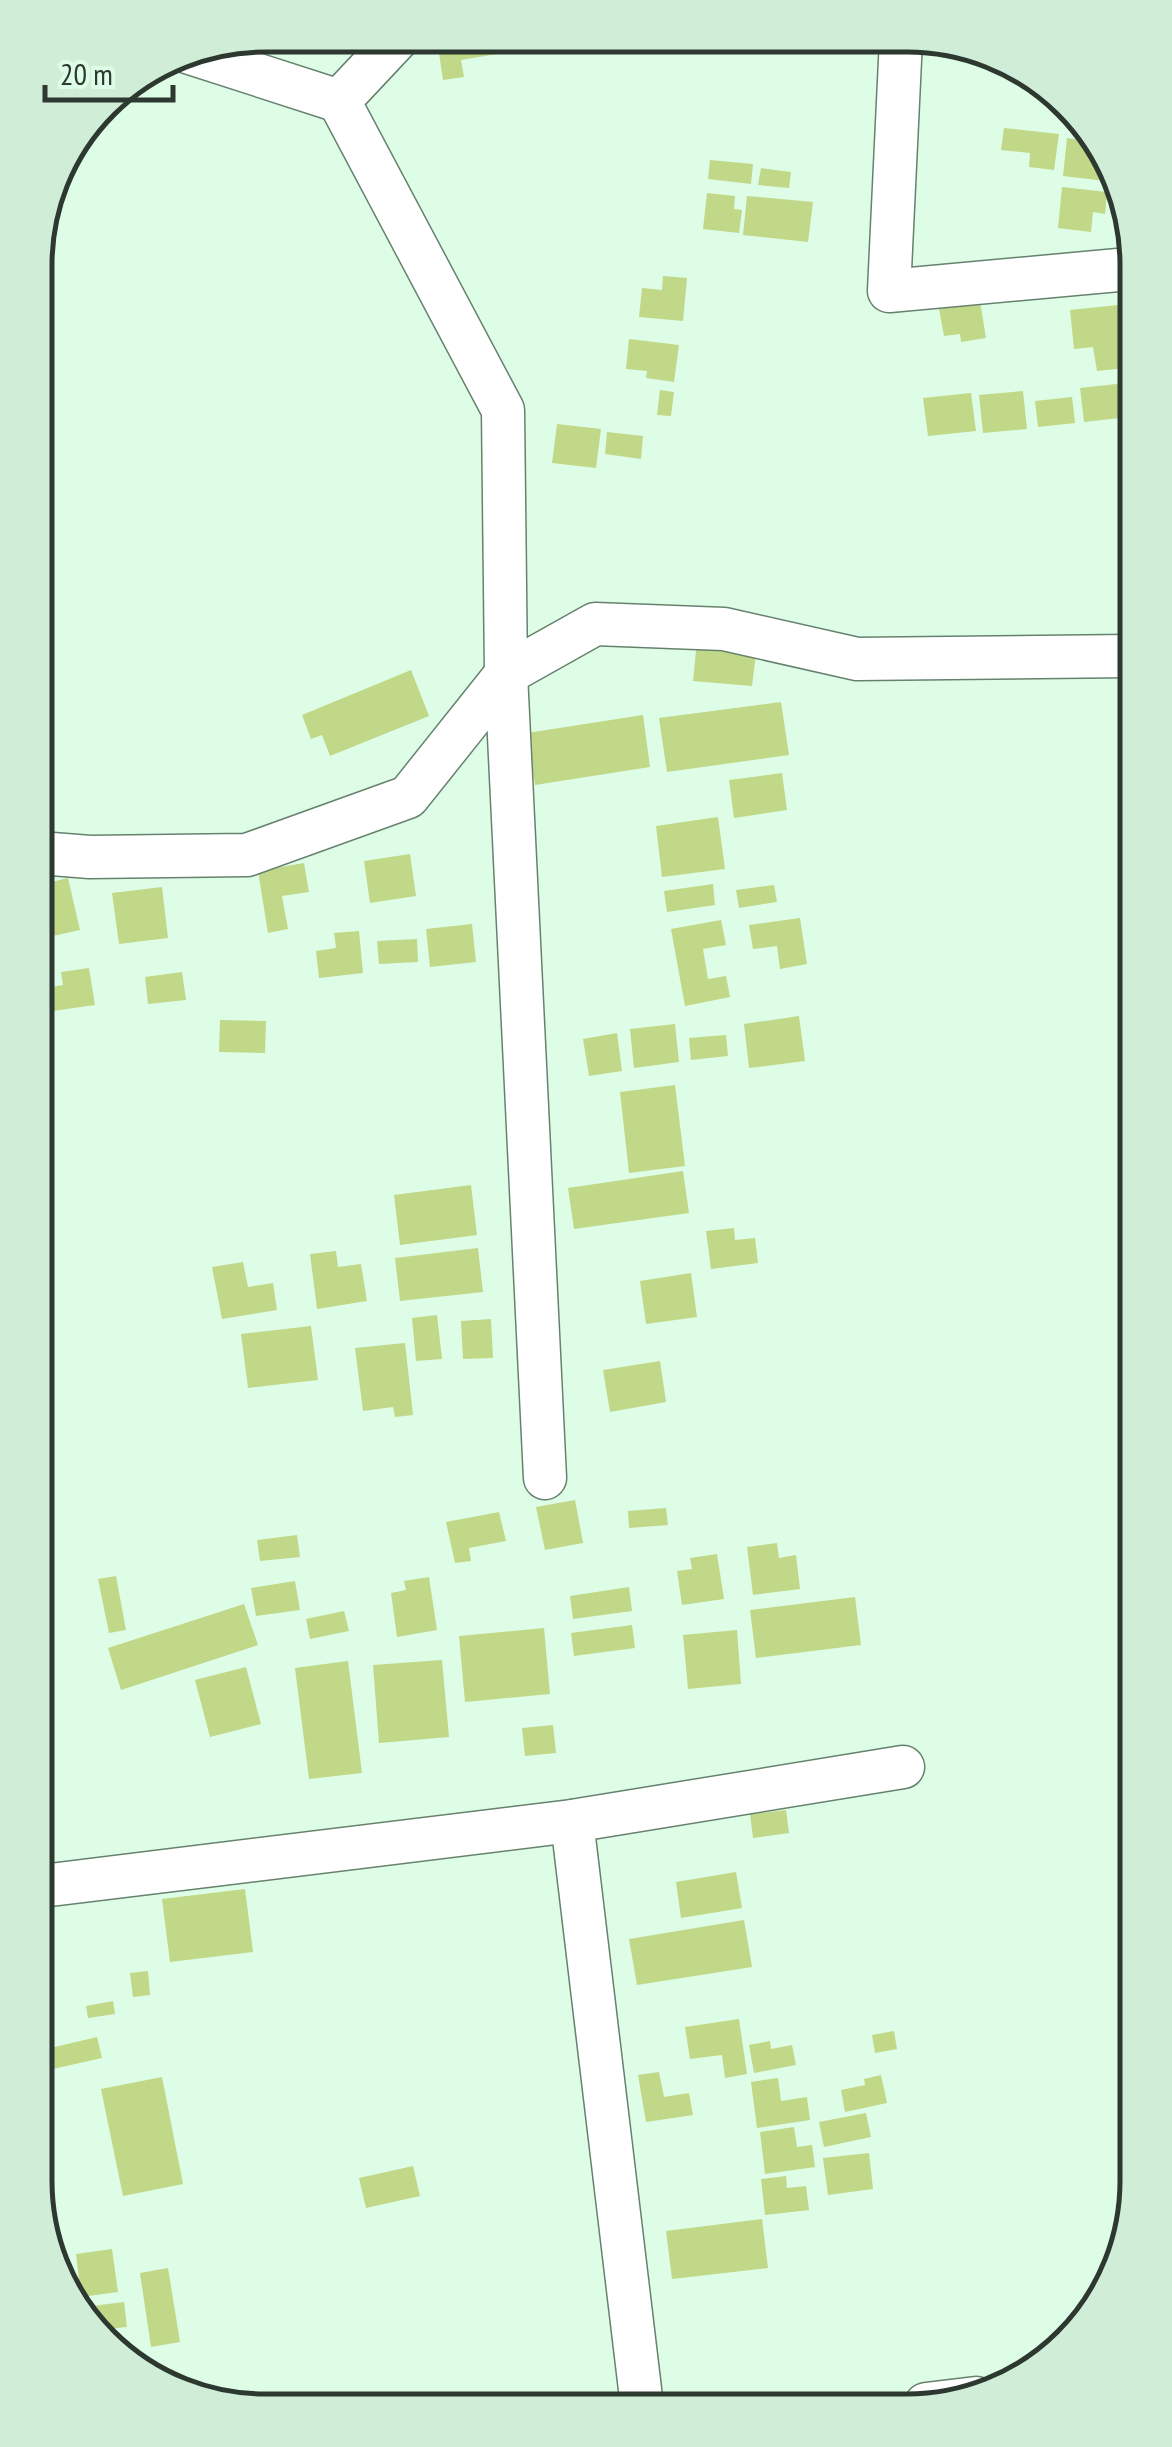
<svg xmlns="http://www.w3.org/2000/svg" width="1172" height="2447" font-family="'PT Sans Narrow',sans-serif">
<rect width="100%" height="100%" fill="#defde7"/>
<g fill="#c0d887">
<path d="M 500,36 L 503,53 L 461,60 L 464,77 L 443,80 L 438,46 Z"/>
<path d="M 729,38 L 788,38 L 787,47 L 728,43 Z"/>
<path d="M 1004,128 L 1059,134 L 1054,170 L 1029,167 L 1030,153 L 1001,150 Z"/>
<path d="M 1067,138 L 1089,141 L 1114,182 L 1063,176 Z"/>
<path d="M 710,160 L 753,164 L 751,184 L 708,179 Z"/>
<path d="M 761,168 L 791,172 L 789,188 L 758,185 Z"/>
<path d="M 1062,187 L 1107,192 L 1105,214 L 1093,212 L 1091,232 L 1058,228 Z"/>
<path d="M 707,193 L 735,196 L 734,209 L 742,210 L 739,233 L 703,229 Z"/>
<path d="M 747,196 L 813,202 L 808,242 L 743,235 Z"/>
<path d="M 663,276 L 687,278 L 683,321 L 639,317 L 642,288 L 662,290 Z"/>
<path d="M 978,289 L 986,338 L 961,342 L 960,334 L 944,336 L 939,309 L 952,307 L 951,293 Z"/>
<path d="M 1118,305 L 1125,368 L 1097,371 L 1093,347 L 1074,349 L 1070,310 Z"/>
<path d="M 629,339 L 679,345 L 674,382 L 646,378 L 647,371 L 626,369 Z"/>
<path d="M 1125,383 L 1129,417 L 1084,422 L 1080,388 Z"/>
<path d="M 660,390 L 674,392 L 671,416 L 657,415 Z"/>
<path d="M 1023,391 L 1027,429 L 983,433 L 979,395 Z"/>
<path d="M 971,393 L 976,431 L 928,436 L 923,398 Z"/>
<path d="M 1072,397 L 1075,423 L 1038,427 L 1035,401 Z"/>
<path d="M 557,424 L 601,429 L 596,468 L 552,463 Z"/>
<path d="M 607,432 L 643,436 L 641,459 L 605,454 Z"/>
<path d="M 697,641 L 757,646 L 752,686 L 693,681 Z"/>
<path d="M 411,670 L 429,716 L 330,756 L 322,735 L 311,739 L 302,715 Z"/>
<path d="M 781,702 L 789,755 L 667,772 L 659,718 Z"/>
<path d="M 643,715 L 650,767 L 535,785 L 527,733 Z"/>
<path d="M 782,773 L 787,810 L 734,818 L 729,780 Z"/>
<path d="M 718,817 L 725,869 L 662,877 L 656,826 Z"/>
<path d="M 410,854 L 416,896 L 370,903 L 364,861 Z"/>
<path d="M 304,863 L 309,892 L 282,896 L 288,929 L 268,933 L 258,871 Z"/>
<path d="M 68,878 L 80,930 L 39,939 L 39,885 Z"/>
<path d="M 713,884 L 715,905 L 667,912 L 664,891 Z"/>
<path d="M 774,885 L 777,902 L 739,908 L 736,890 Z"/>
<path d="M 162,887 L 168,938 L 119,944 L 112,893 Z"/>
<path d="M 800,918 L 807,964 L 780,969 L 777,946 L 753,949 L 749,925 Z"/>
<path d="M 721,920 L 726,945 L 703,949 L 708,979 L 726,976 L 730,997 L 685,1006 L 671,929 Z"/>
<path d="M 472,924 L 476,962 L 430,967 L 426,929 Z"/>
<path d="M 359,931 L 363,973 L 319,978 L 316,951 L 336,948 L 334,933 Z"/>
<path d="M 417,939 L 418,962 L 379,964 L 377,941 Z"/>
<path d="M 89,968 L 95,1005 L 39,1013 L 39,989 L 63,985 L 61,972 Z"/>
<path d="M 182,972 L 186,1000 L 148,1004 L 145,977 Z"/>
<path d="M 799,1016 L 805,1061 L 749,1068 L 744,1024 Z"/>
<path d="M 220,1020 L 266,1021 L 265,1053 L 219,1052 Z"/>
<path d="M 675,1024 L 679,1062 L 634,1068 L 630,1029 Z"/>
<path d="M 617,1033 L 622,1071 L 589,1076 L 583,1039 Z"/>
<path d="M 726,1035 L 728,1056 L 691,1060 L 689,1038 Z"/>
<path d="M 675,1085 L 685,1166 L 629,1173 L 620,1092 Z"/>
<path d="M 683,1171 L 689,1213 L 574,1229 L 568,1188 Z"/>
<path d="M 471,1185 L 477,1235 L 400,1245 L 394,1195 Z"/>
<path d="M 734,1228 L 735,1240 L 755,1238 L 758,1263 L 711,1269 L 706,1231 Z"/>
<path d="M 478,1248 L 483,1292 L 400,1301 L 395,1258 Z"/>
<path d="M 336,1251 L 338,1267 L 361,1264 L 367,1301 L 317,1309 L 310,1254 Z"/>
<path d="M 243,1262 L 248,1287 L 273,1283 L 277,1310 L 222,1319 L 212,1267 Z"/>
<path d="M 691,1273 L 697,1317 L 646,1324 L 640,1281 Z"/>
<path d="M 437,1315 L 442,1359 L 416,1361 L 412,1318 Z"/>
<path d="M 491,1319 L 493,1358 L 463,1359 L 461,1321 Z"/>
<path d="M 311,1326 L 318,1380 L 248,1388 L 241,1334 Z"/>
<path d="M 405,1343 L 413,1415 L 395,1417 L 393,1407 L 363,1411 L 355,1348 Z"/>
<path d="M 660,1361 L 666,1402 L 610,1412 L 603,1370 Z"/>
<path d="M 575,1500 L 583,1543 L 545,1550 L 536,1507 Z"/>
<path d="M 666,1508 L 668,1525 L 629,1528 L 628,1511 Z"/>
<path d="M 499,1512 L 506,1541 L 469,1548 L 471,1561 L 455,1563 L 446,1522 Z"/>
<path d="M 297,1535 L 300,1557 L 260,1561 L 257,1540 Z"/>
<path d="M 777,1543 L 779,1558 L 796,1555 L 800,1589 L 753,1595 L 747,1547 Z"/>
<path d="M 717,1554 L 724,1599 L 682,1605 L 677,1571 L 692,1569 L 690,1558 Z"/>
<path d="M 116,1576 L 126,1630 L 109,1633 L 98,1579 Z"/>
<path d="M 429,1577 L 437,1630 L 397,1637 L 391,1593 L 406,1590 L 404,1581 Z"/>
<path d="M 295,1581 L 300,1610 L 256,1616 L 251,1588 Z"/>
<path d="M 629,1587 L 632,1611 L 573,1619 L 570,1596 Z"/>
<path d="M 855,1597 L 861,1645 L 756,1658 L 750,1610 Z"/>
<path d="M 244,1604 L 258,1645 L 121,1690 L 108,1648 Z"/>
<path d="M 344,1611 L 349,1631 L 310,1639 L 306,1619 Z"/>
<path d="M 632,1625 L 635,1648 L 574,1656 L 571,1633 Z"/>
<path d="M 544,1628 L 550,1694 L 465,1702 L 459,1636 Z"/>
<path d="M 737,1630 L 741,1684 L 688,1689 L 683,1635 Z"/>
<path d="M 442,1660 L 449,1737 L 379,1743 L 373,1665 Z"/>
<path d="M 348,1661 L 362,1773 L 309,1779 L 295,1668 Z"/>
<path d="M 246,1667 L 261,1724 L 210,1737 L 195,1680 Z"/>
<path d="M 553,1725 L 556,1753 L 525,1756 L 522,1728 Z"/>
<path d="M 786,1810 L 789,1833 L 753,1838 L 750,1814 Z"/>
<path d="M 736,1872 L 742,1908 L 681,1918 L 676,1882 Z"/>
<path d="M 245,1889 L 253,1952 L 170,1962 L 162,1899 Z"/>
<path d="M 744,1920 L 752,1967 L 637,1985 L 629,1939 Z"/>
<path d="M 148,1971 L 150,1995 L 133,1997 L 130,1973 Z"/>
<path d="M 113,2001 L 115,2014 L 88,2018 L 86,2006 Z"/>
<path d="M 739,2019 L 747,2074 L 725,2078 L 722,2055 L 690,2059 L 685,2027 Z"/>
<path d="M 894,2031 L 897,2049 L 875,2053 L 872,2035 Z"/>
<path d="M 97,2037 L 102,2058 L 44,2071 L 42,2050 Z"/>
<path d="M 770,2041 L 771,2049 L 792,2045 L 796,2065 L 754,2073 L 749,2045 Z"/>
<path d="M 659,2072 L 664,2097 L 689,2093 L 693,2115 L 646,2122 L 638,2075 Z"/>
<path d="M 881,2075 L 887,2103 L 845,2112 L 841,2090 L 865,2085 L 864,2079 Z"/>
<path d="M 162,2077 L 183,2184 L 123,2196 L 101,2089 Z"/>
<path d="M 778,2078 L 781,2101 L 807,2097 L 810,2120 L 757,2128 L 751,2082 Z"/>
<path d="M 866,2113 L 871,2137 L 824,2147 L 819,2122 Z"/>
<path d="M 794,2127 L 797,2147 L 812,2145 L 815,2167 L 765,2174 L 760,2132 Z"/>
<path d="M 869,2153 L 873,2189 L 828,2195 L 823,2158 Z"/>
<path d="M 413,2166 L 420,2196 L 366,2208 L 359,2178 Z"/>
<path d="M 786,2176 L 787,2188 L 806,2186 L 809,2210 L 765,2215 L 761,2179 Z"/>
<path d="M 762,2219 L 768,2268 L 672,2279 L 666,2231 Z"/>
<path d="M 112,2249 L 118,2292 L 81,2297 L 76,2254 Z"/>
<path d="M 168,2268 L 180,2342 L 151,2347 L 140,2273 Z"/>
<path d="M 124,2302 L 127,2327 L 98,2330 L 84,2307 Z"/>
</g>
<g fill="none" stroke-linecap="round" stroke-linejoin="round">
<defs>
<g id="minor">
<path d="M 901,39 L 889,291 L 1129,269"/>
<path d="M 184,51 L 339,101 L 400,36"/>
<path d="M 339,101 L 503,410 L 506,674 L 545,1478"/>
<path d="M 39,853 L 90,857 L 247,855 L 408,797 L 506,674 L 595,624 L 724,629 L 857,659 L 1131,656"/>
<path d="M 572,1821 L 642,2406"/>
<path d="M 42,1886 L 572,1821 L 903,1767"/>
<path d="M 926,2404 L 976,2398"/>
</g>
</defs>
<use href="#minor" stroke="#66826e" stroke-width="45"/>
<use href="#minor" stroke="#fff" stroke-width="42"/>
</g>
<path d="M0 0H1172V2447H0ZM265 52H907A213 213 0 0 1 1120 265V2181A213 213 0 0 1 907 2394H265A213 213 0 0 1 52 2181V265A213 213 0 0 1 265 52Z" fill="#d0edd8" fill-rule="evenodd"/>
<path fill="none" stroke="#2d3930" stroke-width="5" d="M265 52H907A213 213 0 0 1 1120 265V2181A213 213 0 0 1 907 2394H265A213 213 0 0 1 52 2181V265A213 213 0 0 1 265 52Z"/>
<path d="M45 85v15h128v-15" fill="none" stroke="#2d3930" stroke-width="5"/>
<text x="60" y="85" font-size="30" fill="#2d3930" stroke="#defde7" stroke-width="8" paint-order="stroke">20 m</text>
</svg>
